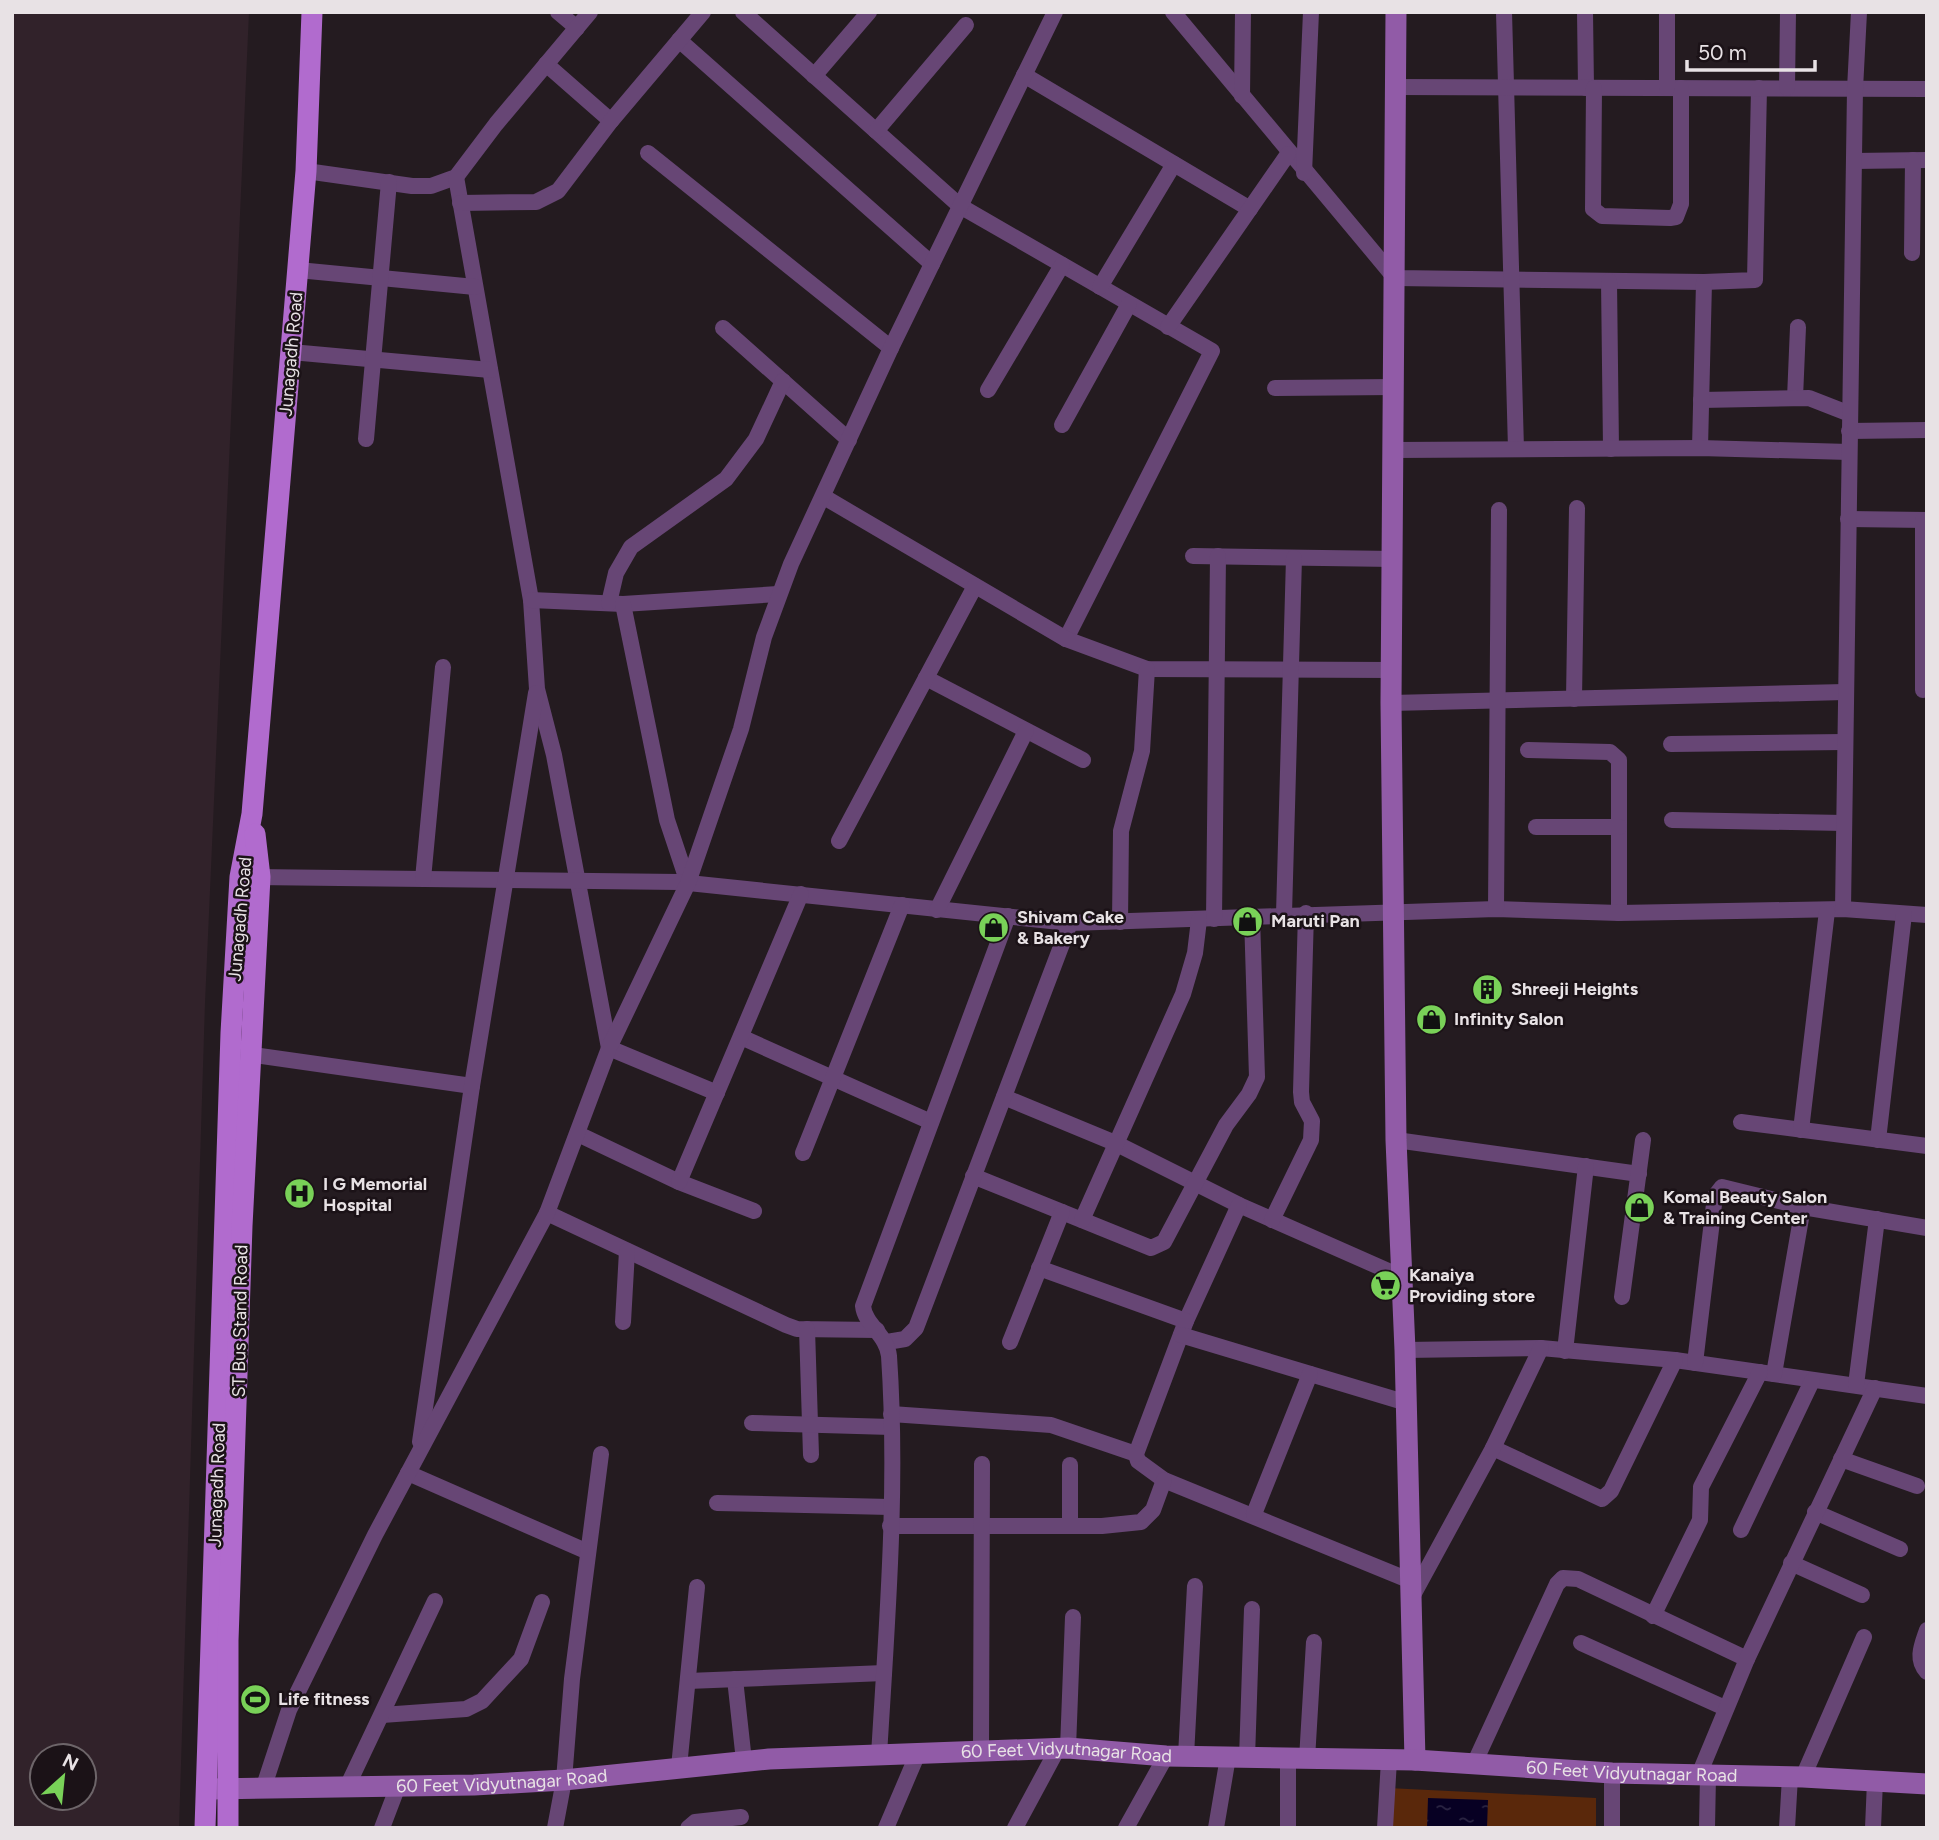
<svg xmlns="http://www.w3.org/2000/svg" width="1939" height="1840" font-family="Figtree,sans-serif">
<defs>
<pattern id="water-ripples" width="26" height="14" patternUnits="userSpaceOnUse" patternTransform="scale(1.75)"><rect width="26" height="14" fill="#070023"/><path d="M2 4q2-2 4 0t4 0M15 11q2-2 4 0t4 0" fill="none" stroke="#2b2543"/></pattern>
</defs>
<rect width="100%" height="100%" fill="#241b20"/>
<path fill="#31222a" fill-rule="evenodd" d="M 12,12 L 249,12 L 205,1003 L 179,1828 L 12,1828 ZM 42,1756 L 84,1756 L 84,1798 L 42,1798 Z"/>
<path fill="#5a280b" d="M 1388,1788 L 1596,1798 L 1596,1828 L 1387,1828 Z"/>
<path fill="url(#water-ripples)" d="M 1428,1798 L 1488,1800 L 1487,1828 L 1427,1828 Z"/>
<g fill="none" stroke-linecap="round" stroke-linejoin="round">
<g stroke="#674675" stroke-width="16">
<path d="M 558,12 L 577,28"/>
<path d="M 743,12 L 960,206 L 1212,351 L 1066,639"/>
<path d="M 1173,12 L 1395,278 L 1704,282 L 1755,280 L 1759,88"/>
<path d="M 1504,12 L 1516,449"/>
<path d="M 1585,12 L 1586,88"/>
<path d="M 679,40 L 932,264"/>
<path d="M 546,64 L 611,121"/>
<path d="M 1024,75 L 1250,209"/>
<path d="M 814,76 L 869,12"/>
<path d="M 1395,87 L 1927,89"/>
<path d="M 1594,88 L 1593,209 L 1602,216 L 1670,218 L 1676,217 L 1681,204 L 1681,88"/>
<path d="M 1667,88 L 1667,12"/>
<path d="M 1787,88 L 1788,12"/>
<path d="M 1242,96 L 1243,12"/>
<path d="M 876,131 L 966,25"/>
<path d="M 648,153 L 891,348"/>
<path d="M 1854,161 L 1927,160"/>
<path d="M 306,171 L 412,186 L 431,186 L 456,177 L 496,124 L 590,12"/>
<path d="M 1304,173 L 1311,12"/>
<path d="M 456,177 L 531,600 L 537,689 L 554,755 L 609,1048 L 717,1093"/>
<path d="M 460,203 L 536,202 L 558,191 L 611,121 L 703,12"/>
<path d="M 1912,253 L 1913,160"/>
<path d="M 298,270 L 475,287"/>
<path d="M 1609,281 L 1611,449"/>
<path d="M 1100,287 L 1174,164"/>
<path d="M 1168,327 L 1288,154"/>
<path d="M 723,328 L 849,440"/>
<path d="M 291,352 L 490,370"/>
<path d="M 1275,388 L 1395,387"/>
<path d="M 988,390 L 1062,265"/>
<path d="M 1795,398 L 1798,327"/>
<path d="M 1701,400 L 1809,398 L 1850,414"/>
<path d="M 1062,425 L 1129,304"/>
<path d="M 1849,431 L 1927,430"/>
<path d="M 366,439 L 389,182"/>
<path d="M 1700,448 L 1704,282"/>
<path d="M 1395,450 L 1700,448 L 1849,452"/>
<path d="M 824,497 L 1066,639 L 1147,669 L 1392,670"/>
<path d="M 1848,519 L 1927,520"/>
<path d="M 1193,556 L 1394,559"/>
<path d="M 531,600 L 623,604 L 778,594"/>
<path d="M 609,603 L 616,573 L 631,547 L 726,479 L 756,439 L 783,381"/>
<path d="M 623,604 L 667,820 L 688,883"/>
<path d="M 926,678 L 1083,760"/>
<path d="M 1923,690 L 1923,520"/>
<path d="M 1574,699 L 1577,508"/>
<path d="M 1391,703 L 1845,692"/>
<path d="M 1671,744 L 1844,742"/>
<path d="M 1528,750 L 1610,752 L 1619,760 L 1619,913"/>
<path d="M 1672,820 L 1844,823"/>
<path d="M 1536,827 L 1619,827"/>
<path d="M 839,841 L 975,586"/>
<path d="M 249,877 L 679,882 L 1070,923 L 1496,909 L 1619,913 L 1843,909 L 1927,915"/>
<path d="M 423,879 L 443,667"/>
<path d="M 1496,909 L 1499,510"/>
<path d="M 1843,909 L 1855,89 L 1859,12"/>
<path d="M 937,910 L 1026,731"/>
<path d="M 1284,914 L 1294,558"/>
<path d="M 1214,919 L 1218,556"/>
<path d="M 1120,922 L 1121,831 L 1142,751 L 1147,669"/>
<path d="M 741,1037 L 931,1122"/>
<path d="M 240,1053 L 472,1086"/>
<path d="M 1004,1097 L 1115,1143 L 1239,1205 L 1402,1277"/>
<path d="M 1741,1122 L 1927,1146"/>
<path d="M 1801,1130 L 1827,911"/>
<path d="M 578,1134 L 679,1182 L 754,1211"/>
<path d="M 1396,1140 L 1639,1174"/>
<path d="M 1878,1140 L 1904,914"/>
<path d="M 803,1153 L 902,905"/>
<path d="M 973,1176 L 1151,1248 L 1164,1242 L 1226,1125 L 1249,1094 L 1257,1077 L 1252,917"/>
<path d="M 679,1182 L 801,894"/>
<path d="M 1239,1205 L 1186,1321 L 1136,1454 L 1138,1461 L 1164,1480 L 1411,1581"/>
<path d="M 547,1213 L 786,1325 L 797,1329 L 877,1330"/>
<path d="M 1082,1220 L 1183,994 L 1195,953 L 1199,920"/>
<path d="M 1272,1220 L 1311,1140 L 1312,1121 L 1302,1102 L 1301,1092 L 1306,913"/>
<path d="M 1039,1268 L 1186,1321"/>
<path d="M 1622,1297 L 1643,1140"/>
<path d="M 623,1322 L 627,1251"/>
<path d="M 807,1329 L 811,1455"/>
<path d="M 1181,1335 L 1407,1403"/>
<path d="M 887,1342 L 905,1339 L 916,1328 L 1070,923"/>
<path d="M 1010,1342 L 1062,1212"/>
<path d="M 1405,1350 L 1541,1348 L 1675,1360 L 1927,1396"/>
<path d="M 1565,1351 L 1586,1166"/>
<path d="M 1695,1363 L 1715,1196 L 1722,1187 L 1803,1207 L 1927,1228"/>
<path d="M 1774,1374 L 1803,1207"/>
<path d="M 1856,1385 L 1877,1219"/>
<path d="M 891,1414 L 1051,1425 L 1136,1454"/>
<path d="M 752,1423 L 891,1427"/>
<path d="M 420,1442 L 472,1086 L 536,693"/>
<path d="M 1493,1448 L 1602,1499 L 1611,1491 L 1675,1360"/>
<path d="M 1841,1459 L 1917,1486"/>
<path d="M 1070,1465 L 1070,1525"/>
<path d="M 408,1473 L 588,1552"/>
<path d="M 717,1503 L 890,1507"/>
<path d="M 1815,1512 L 1900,1549"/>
<path d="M 1254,1514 L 1310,1374"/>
<path d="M 890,1526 L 1102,1526 L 1141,1522 L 1153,1510 L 1164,1480"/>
<path d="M 1741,1530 L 1812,1381"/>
<path d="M 1791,1563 L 1862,1595"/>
<path d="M 1412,1597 L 1493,1448 L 1541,1348"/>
<path d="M 1653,1616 L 1700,1520 L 1701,1487 L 1760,1372"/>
<path d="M 1927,1630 C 1922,1645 1915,1659 1927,1672"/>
<path d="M 1581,1643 L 1725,1708"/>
<path d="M 735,1679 L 744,1761"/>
<path d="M 688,1681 L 884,1673"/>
<path d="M 382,1715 L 466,1709 L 482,1701 L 521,1659 L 542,1602"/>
<path d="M 1068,1748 L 1073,1617"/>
<path d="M 981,1750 L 982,1464"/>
<path d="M 879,1755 C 887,1623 898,1488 889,1356 C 887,1335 865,1325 863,1306 L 1008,916"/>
<path d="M 1186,1756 L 1195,1586"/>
<path d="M 1247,1758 L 1252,1609"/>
<path d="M 1307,1759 L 1314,1642"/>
<path d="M 1288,1760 L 1288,1828"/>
<path d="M 1474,1764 L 1557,1584 L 1563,1578 L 1578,1579 L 1747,1659"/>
<path d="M 679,1767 L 697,1587"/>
<path d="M 1698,1777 L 1747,1659 L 1875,1388"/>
<path d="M 1803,1777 L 1864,1637"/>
<path d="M 347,1787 L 435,1601"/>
<path d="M 263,1789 L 289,1710 L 375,1535 L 547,1213 L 609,1048 L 688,883 L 741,729 L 764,637 L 791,564 L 891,348 L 1055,12"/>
<path d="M 382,1828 L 398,1786"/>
<path d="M 555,1828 L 564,1780 L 572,1679 L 601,1454"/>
<path d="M 688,1828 L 695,1822 L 741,1817"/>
<path d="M 886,1828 L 918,1753"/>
<path d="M 1015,1828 L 1057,1750"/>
<path d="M 1126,1828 L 1166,1756"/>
<path d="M 1216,1828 L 1228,1757"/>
<path d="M 1385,1828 L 1389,1760"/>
<path d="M 1612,1828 L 1612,1773"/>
<path d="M 1707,1828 L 1708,1776"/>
<path d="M 1787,1828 L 1790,1777"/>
<path d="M 1873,1828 L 1875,1781"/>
</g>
<g stroke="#915ba7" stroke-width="21">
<path d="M 1396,12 L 1391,703 L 1396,1140 L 1405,1350 L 1415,1760"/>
<path id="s1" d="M 210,1789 L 474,1785 L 564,1780 L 769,1759 L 1068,1748 L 1166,1756 L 1415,1760 L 1612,1773 L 1803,1777 L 1927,1784"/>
</g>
<g stroke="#b16bce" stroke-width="21">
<path d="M 205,1828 L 231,1033 L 240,877 L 252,814 L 306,171 L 312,12"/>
<path d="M 228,1828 L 228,1641 L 242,1226 L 260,877 L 255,834"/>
</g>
</g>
<defs>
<symbol id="shop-disc" viewBox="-11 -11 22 22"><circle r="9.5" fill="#79d158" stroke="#1b1217"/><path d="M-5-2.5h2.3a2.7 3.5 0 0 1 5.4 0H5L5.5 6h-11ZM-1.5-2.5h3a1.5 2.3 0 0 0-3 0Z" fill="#111"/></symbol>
<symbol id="building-disc" viewBox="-11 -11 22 22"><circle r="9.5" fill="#79d158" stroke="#1b1217"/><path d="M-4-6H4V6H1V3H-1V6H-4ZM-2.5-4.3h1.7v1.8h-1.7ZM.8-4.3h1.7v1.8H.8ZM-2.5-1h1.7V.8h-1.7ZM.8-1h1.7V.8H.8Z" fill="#111"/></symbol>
<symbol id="hospital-disc" viewBox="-11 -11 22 22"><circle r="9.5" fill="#79d158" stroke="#1b1217"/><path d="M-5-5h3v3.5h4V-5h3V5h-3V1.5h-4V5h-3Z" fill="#111"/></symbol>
<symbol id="supermarket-disc" viewBox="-11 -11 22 22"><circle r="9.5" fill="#79d158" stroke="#1b1217"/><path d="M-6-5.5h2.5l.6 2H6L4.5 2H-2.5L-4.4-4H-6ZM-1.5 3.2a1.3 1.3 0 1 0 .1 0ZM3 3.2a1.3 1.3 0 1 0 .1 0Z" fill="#111"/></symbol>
<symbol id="stadium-disc" viewBox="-11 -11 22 22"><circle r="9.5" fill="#79d158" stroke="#1b1217"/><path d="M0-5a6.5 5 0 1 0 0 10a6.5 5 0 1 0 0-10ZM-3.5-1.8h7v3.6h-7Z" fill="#111"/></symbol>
</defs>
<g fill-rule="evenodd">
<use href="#shop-disc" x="1230" y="904" width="35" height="35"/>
<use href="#shop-disc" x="976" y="910" width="35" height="35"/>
<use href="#building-disc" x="1470" y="972" width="35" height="35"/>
<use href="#shop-disc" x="1414" y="1002" width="35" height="35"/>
<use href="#hospital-disc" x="282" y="1176" width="35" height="35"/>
<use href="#shop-disc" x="1622" y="1190" width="35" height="35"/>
<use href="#supermarket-disc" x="1368" y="1268" width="35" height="35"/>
<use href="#stadium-disc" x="238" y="1682" width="35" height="35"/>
</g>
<g text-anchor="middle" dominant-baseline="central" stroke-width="5" stroke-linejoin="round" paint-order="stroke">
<g font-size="18" fill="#e8e2e5" stroke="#1b1217">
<text transform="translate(291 354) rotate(-85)">Junagadh Road</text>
<text transform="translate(240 919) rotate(-85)">Junagadh Road</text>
<text transform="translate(240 1321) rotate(-89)">ST Bus Stand Road</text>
<text transform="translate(217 1485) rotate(-88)">Junagadh Road</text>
<text stroke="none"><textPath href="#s1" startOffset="858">60 Feet Vidyutnagar Road</textPath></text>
<text stroke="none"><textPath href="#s1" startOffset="1424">60 Feet Vidyutnagar Road</textPath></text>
<text stroke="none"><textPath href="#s1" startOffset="292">60 Feet Vidyutnagar Road</textPath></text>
</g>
<g font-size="18" font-weight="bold" fill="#e8e2e5" stroke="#1b1217" text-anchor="start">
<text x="1017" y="917">Shivam Cake<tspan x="1017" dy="21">&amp; Bakery</tspan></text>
<text x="1271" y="921">Maruti Pan</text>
<text x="1511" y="989">Shreeji Heights</text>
<text x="1454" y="1019">Infinity Salon</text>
<text x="323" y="1184">I G Memorial<tspan x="323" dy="21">Hospital</tspan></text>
<text x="1663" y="1197">Komal Beauty Salon<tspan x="1663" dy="21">&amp; Training Center</tspan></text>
<text x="1409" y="1275">Kanaiya<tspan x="1409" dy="21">Providing store</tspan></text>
<text x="278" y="1699">Life fitness</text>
</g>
</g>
<rect width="1939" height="1840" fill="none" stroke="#e8e2e5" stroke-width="28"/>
<g transform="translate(63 1777) rotate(27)"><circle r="33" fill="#1b1217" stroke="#6d6569" stroke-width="2"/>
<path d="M0-5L12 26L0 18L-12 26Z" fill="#79d158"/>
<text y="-10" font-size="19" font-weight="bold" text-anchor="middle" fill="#e8e2e5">N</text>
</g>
<path d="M1687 60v10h128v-10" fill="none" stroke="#e8e2e5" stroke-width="3.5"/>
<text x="1698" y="60" font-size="21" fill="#e8e2e5" stroke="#1b1217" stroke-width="5" paint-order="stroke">50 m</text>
</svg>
